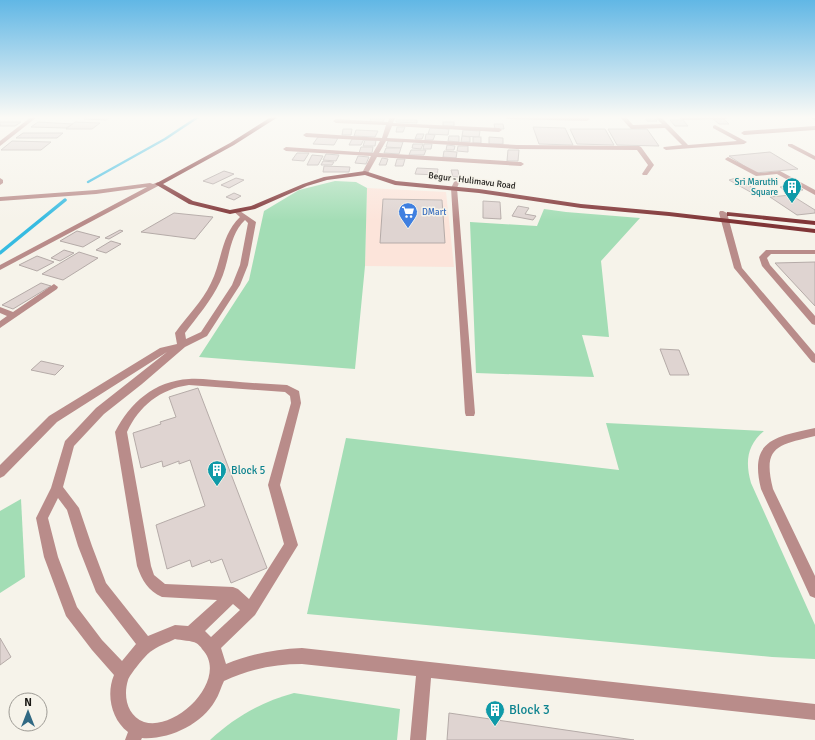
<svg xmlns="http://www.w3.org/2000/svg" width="815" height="740" font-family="Signika,sans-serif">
<rect width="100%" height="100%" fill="#f6f3ea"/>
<path fill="#fce4da" d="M 367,188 L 446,192 L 454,267 L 365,266 Z"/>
<g fill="#a3ddb5">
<path d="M 335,181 L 356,182 L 367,188 L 365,266 L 355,369 L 199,357 L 249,280 L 264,211 L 299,190 Z"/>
<path d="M 544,209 L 566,212 L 640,218 L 601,261 L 609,337 L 582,335 L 594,377 L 476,373 L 470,222 L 537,226 Z"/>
<path d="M 606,423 L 764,431 C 747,445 745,462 751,483 L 815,625 L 815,659 L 772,657 L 307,614 L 346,438 L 619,470 Z"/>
<path d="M 21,499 L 25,577 L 0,593 L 0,511 Z"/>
<path d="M 294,693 L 400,709 L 397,740 L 210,740 C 235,717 261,702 294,693 Z"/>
</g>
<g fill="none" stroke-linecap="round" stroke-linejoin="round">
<path stroke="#36bbe1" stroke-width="2.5" d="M 88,182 L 165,139 L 198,117"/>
<path stroke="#36bbe1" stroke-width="3.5" d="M 0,253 L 65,200"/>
</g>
<g fill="#dfd4d1" stroke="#b5aba8">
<path d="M 86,117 L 111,117 L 106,120 L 84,119 Z"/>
<path d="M 372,117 L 385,118 L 382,123 L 369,122 Z"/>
<path d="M 645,117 L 654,117 L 657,121 L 647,121 Z"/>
<path d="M 713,119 L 724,119 L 729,124 L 719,124 Z"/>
<path d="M 396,120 L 417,120 L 417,123 L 396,122 Z"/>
<path d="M 670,120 L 683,120 L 688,126 L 675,126 Z"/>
<path d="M 0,122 L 21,122 L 15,126 L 0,126 Z"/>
<path d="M 38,122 L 73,124 L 66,128 L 31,127 Z"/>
<path d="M 75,122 L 100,123 L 92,129 L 66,129 Z"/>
<rect x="443" y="122" width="11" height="4"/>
<path d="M 494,124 L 503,124 L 504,129 L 495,129 Z"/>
<path d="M 397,127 L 405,127 L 403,132 L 396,132 Z"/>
<path d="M 533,127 L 565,128 L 573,145 L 539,144 Z"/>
<path d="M 430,128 L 449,129 L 448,135 L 428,134 Z"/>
<path d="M 343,129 L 352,129 L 351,135 L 342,135 Z"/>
<path d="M 570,129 L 605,129 L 614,145 L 577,144 Z"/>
<path d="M 608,129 L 647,129 L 659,146 L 617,145 Z"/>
<path d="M 356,130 L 378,131 L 375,137 L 354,136 Z"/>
<path d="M 463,130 L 480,131 L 479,137 L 462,136 Z"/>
<path d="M 23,133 L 63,133 L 57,138 L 16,138 Z"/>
<path d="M 417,134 L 424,134 L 422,139 L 415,139 Z"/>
<path d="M 426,134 L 435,135 L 433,140 L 425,140 Z"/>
<path d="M 449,136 L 459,136 L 459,142 L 448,141 Z"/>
<path d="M 462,136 L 470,137 L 470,142 L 461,142 Z"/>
<path d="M 318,137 L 338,138 L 334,145 L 313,144 Z"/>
<rect x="473" y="137" width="8" height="6"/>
<path d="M 489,137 L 503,138 L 503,144 L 489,144 Z"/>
<path d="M 352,139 L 364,139 L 361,145 L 349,145 Z"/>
<path d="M 365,140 L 376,140 L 375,146 L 363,146 Z"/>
<path d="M 12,141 L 51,142 L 41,150 L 1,150 Z"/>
<path d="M 388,141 L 403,142 L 401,148 L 386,147 Z"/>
<path d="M 413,144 L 423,144 L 421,149 L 412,148 Z"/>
<path d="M 424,144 L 432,144 L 431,149 L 423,149 Z"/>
<path d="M 447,145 L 455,146 L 454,150 L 446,150 Z"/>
<path d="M 458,146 L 468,146 L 468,152 L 457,151 Z"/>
<path d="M 361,147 L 373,147 L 372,153 L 359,153 Z"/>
<path d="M 386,148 L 401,148 L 399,154 L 384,153 Z"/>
<path d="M 411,150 L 426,150 L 424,155 L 409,155 Z"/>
<path d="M 508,150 L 519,150 L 518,161 L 507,161 Z"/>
<path d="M 444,151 L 457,152 L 456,158 L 443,157 Z"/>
<path d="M 770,152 L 798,169 L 755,173 L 729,156 Z"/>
<path d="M 297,153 L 309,153 L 304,161 L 292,160 Z"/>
<path d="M 326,154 L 339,155 L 336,161 L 323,160 Z"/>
<path d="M 312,155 L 323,156 L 318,165 L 307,165 Z"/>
<path d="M 358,156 L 369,157 L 366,164 L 355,163 Z"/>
<path d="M 382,158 L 388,159 L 386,165 L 379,165 Z"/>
<path d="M 397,159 L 405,159 L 403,166 L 395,166 Z"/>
<path d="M 323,161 L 334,162 L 332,165 L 321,165 Z"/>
<path d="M 324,166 L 350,167 L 349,172 L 323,172 Z"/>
<path d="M 417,168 L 438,169 L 437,175 L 415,174 Z"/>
<path d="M 451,170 L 458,170 L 459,177 L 453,177 Z"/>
<path d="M 224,171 L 234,174 L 213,184 L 203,181 Z"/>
<path d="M 236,178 L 244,180 L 229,188 L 221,185 Z"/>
<path d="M 736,178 L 761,193 L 754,194 L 729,180 Z"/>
<path d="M 794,185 L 803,190 L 788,192 L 780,187 Z"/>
<path d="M 234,193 L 241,196 L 234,200 L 226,197 Z"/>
<path d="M 791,195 L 815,210 L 815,213 L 797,215 L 770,197 Z"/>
<path d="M 383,199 L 442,200 L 445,243 L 380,243 Z"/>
<path d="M 483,201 L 500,202 L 501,219 L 483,218 Z"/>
<path d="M 518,206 L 529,208 L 525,214 L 536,216 L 533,220 L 512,216 Z"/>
<path d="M 174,213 L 213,217 L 195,239 L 141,232 Z"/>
<path d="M 120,230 L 123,231 L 109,239 L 105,238 Z"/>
<path d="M 77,231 L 100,237 L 83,247 L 60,241 Z"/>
<path d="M 111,241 L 121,244 L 106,253 L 96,250 Z"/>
<path d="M 64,250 L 74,253 L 60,261 L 51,258 Z"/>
<path d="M 79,252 L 98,258 L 63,280 L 42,274 Z"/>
<path d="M 37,256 L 54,262 L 37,271 L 19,265 Z"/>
<path d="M 815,262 L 815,306 L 775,263 Z"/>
<path d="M 41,283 L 51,286 L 13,309 L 2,305 Z"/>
<path d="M 660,349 L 679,350 L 689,375 L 670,375 Z"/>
<path d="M 41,361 L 64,366 L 55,375 L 31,370 Z"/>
<path d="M 198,388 L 267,568 L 231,583 L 222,559 L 211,563 L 210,560 L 192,567 L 190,560 L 167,569 L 156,525 L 205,506 L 190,460 L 179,464 L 179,461 L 163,467 L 162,461 L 141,468 L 133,433 L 161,424 L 160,422 L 176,417 L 169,397 Z"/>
<path d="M 0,638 L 11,657 L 0,665 Z"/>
<path d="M 449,713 L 634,740 L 447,740 Z"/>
</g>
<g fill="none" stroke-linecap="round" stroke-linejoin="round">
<g fill="#b98c8a" fill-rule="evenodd">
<path d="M 31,117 L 37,117 L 0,146 L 0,141 Z"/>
<path d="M 390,117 L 395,118 L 393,123 L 499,128 L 502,130 L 499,132 L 392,126 L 387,138 L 517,145 L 639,146 L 641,147 L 654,165 L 647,175 L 643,175 L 642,174 L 648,165 L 637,150 L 517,149 L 386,141 L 379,153 L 521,162 L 524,164 L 521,166 L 377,157 L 368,173 L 365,175 L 362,173 L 371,156 L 286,151 L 283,149 L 286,147 L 373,153 L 380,141 L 306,137 L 303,135 L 306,133 L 382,138 L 386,125 L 336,123 L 333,121 L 336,119 L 388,122 Z"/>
<path d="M 504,117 L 587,117 L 590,119 L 587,121 L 507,119 Z"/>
<path d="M 620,117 L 626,117 L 633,125 L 662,124 L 655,117 L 661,117 L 688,145 L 737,141 L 713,128 L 713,126 L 715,125 L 747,142 L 744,144 L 666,150 L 663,148 L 664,147 L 682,145 L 665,128 L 631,129 Z"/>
<path d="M 680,117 L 728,117 L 725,119 L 682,120 L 680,119 Z"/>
<path d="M 809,117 L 815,117 L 815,120 Z"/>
<path d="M 815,126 L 815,130 L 744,135 L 741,133 L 744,131 Z"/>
<path d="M 788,144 L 792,144 L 815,156 L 815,160 L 788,146 Z"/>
<path d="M 728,157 L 759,173 L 780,171 L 815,190 L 815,195 L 777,174 L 756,176 L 726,160 L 725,159 Z"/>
<path d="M 0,178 L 3,180 L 3,183 L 0,185 Z"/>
<path d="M 456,181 L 459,183 L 457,188 L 475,413 L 474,416 L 466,416 L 465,413 L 451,188 L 454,182 Z"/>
<path d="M 158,182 L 161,184 L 160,185 L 0,270 L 0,265 L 147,187 L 96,194 L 0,201 L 0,197 L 96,190 L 150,183 L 153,184 Z"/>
<path d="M 237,209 L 256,222 L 248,265 L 240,285 L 207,336 L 185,347 L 142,384 L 104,414 L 74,446 L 63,487 L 79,508 L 92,546 L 106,583 L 148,636 L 175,625 L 188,626 L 217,600 L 162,597 C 148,591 142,580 137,566 L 115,432 C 130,403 154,381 189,379 C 202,378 215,381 229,381 C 248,383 268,384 287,385 L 299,391 L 301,403 L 280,485 L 298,545 L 255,615 L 221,648 L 226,664 C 251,654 275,649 302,648 L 815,704 L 815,720 L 431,678 L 426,740 L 410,740 L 416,676 L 302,664 C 275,664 249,669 224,681 C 221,687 219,695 215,701 C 202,724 169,740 142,738 L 141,740 L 125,740 L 128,732 C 111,719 106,694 114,675 L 92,650 L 66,616 L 44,557 L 36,518 L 51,488 L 65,441 L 96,408 L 167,352 L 57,422 L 4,476 L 0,478 L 0,465 L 49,416 L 160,348 L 177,344 L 175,333 C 187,316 202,302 211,283 C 222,261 221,235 240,217 L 233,211 ZM 245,220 L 248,223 L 240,265 L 232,285 L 201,332 L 186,339 L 185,333 C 197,317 211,301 220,282 C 230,262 228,236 245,220 ZM 189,385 L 285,392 L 290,396 L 291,403 L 268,485 L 284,544 L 249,599 L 238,589 L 233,587 L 165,584 L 154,575 L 151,566 L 127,432 C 139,406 160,389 189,385 ZM 58,498 L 67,510 L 78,546 L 96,592 L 136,644 L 122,661 L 102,640 L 77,607 L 58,557 L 48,518 ZM 233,604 L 240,610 L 211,637 L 205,631 ZM 175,639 C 180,640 193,641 196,643 C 198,644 201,647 202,649 C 230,678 177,732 144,722 C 127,716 123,696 128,680 C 130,674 145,656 150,652 C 158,646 167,643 175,639 Z"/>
<path d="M 720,211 L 723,211 L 727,213 L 742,268 L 815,354 L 815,363 L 812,362 L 734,268 L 719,213 Z"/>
<path d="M 766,250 L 815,250 L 815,254 L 771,254 L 767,258 L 770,265 L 815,316 L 815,325 L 812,324 L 762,266 L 759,257 Z"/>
<path d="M 54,284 L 58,287 L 57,289 L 0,328 L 0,321 L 7,316 L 0,313 L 0,307 L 13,312 Z"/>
<path d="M 815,428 L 815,436 C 778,445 762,446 773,489 L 815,576 L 815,598 L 810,596 L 761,489 C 749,440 774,437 815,428 Z"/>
</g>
<g fill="#803537" fill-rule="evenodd">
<path d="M 271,117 L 278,117 L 234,145 L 163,184 L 193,201 L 230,210 L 251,206 L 303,184 L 324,177 L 365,171 L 396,181 L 479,189 L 581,204 L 669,212 L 815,229 L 815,233 L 669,216 L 581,208 L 479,193 L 395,185 L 365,175 L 327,180 L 307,186 L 255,209 L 230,214 L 189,204 L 155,184 L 230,143 Z"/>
<path d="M 727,212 L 815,221 L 815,225 L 730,216 L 727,216 Z"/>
</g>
</g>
<linearGradient id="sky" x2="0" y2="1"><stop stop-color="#61b7e5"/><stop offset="0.53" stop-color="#fbfaf6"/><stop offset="1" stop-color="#fbfaf6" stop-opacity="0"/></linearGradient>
<rect width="815" height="221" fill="url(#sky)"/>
<defs>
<symbol id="building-pin" viewBox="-11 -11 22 30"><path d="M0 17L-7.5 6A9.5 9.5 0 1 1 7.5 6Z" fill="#0f9aa8" stroke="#f6f3ea"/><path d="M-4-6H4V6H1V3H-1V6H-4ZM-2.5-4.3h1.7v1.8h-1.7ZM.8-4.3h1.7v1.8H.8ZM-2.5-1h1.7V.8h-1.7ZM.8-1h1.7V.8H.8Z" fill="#fff"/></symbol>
<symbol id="supermarket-pin" viewBox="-11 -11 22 30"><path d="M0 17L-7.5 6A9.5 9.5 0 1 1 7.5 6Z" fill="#3f7fe0" stroke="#f6f3ea"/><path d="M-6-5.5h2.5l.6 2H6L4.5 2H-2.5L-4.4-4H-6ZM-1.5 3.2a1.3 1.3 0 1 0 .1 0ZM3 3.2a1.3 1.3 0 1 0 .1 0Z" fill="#fff"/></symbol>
</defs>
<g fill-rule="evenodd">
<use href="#building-pin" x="781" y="176" width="22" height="30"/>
<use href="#supermarket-pin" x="397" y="201" width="22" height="30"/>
<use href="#building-pin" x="206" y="459" width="22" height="30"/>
<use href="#building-pin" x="484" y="699" width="22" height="30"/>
</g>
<g text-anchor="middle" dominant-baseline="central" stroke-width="3" stroke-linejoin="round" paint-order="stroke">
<g font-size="9" fill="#1a1815" stroke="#f6f3ea">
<text transform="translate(472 181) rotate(7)">Begur - Hulimavu Road</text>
</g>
<g font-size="9" fill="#0d838f" stroke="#f6f3ea" text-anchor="end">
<text x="778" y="182">Sri Maruthi<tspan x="778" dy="10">Square</tspan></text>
</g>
<g font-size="9" fill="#366cbe" stroke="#f6f3ea" text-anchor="start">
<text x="422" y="212">DMart</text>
</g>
<g font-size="11" fill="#0d838f" stroke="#f6f3ea" text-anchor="start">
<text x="231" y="470">Block 5</text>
</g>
<g font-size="13" fill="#0d838f" stroke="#f6f3ea" text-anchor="start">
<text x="509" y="710">Block 3</text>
</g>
</g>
<g transform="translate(28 712)"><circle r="19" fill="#f6f3ea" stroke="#9e9b95"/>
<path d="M0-3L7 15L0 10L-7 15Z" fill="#316983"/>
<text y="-6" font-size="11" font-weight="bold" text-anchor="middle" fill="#1a1815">N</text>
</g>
</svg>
